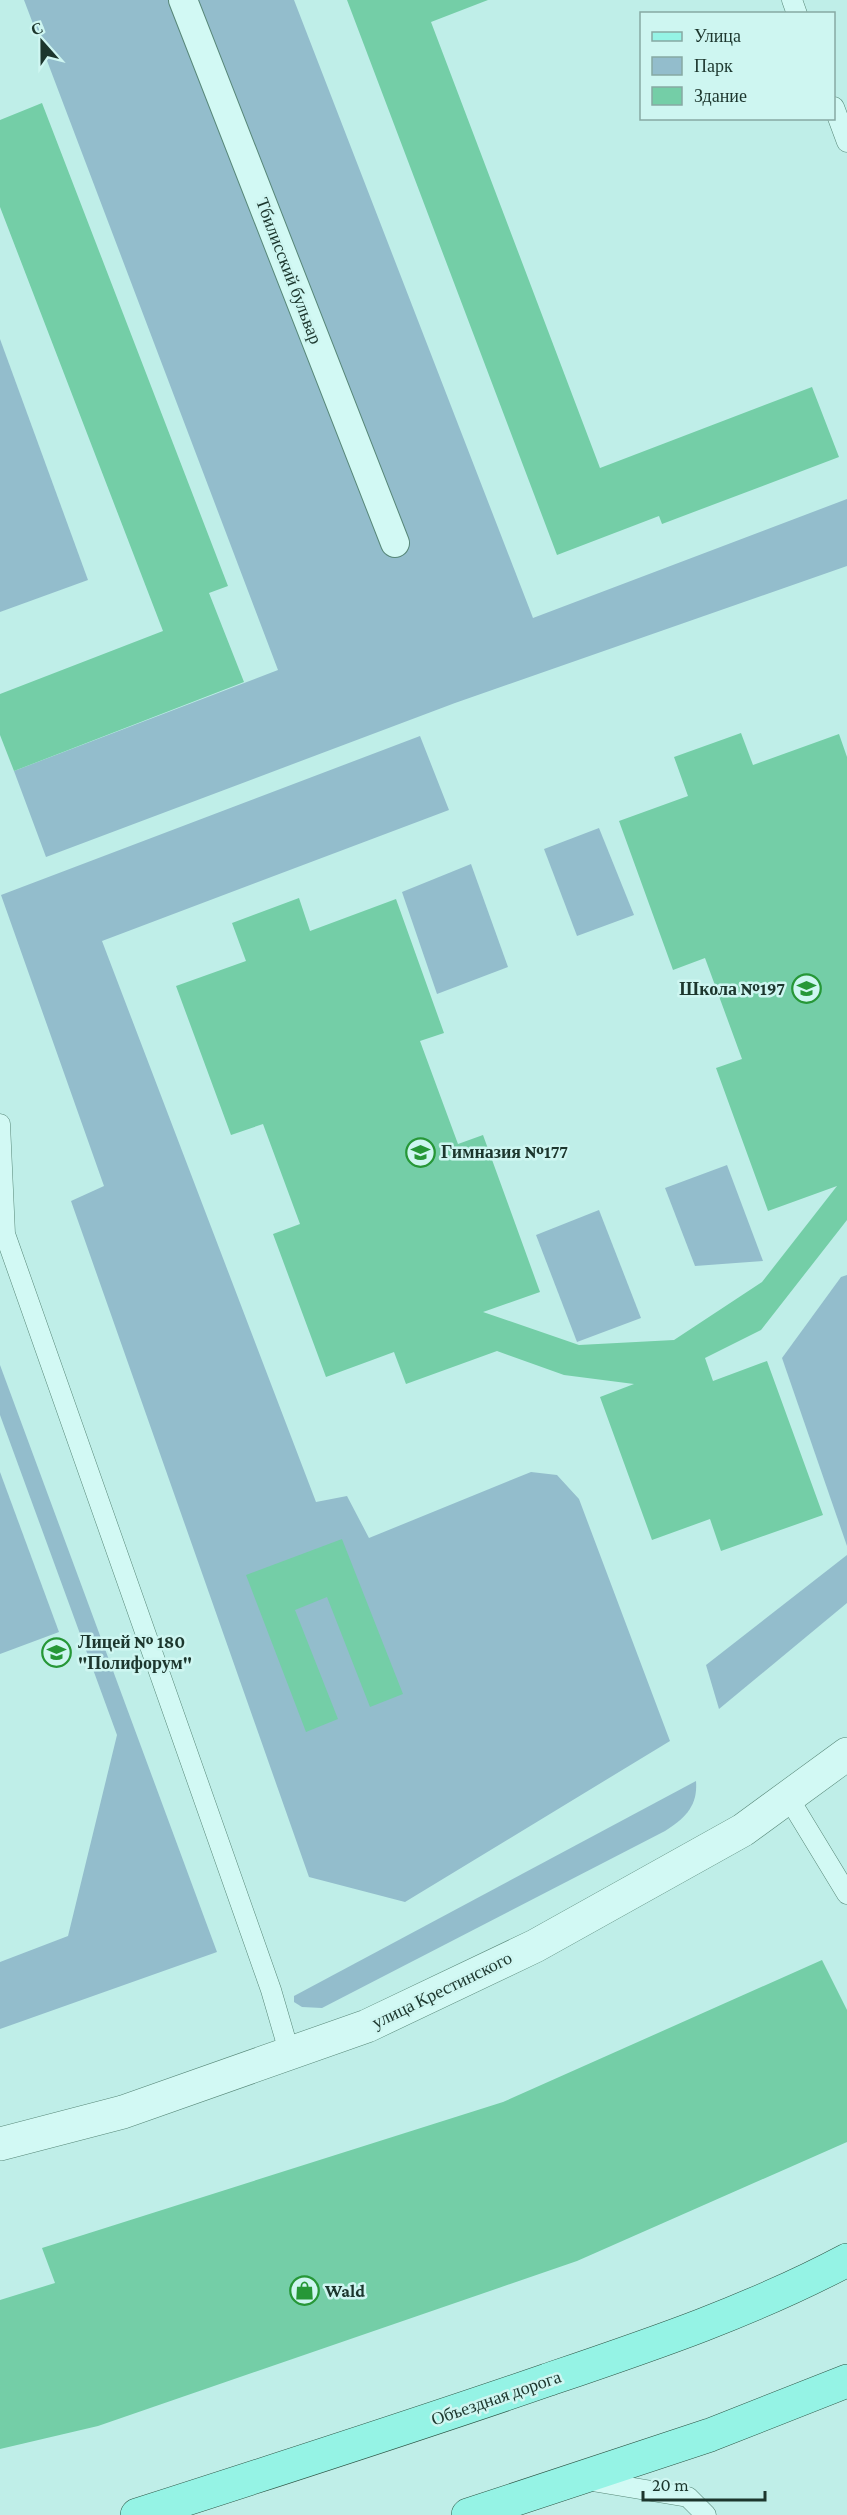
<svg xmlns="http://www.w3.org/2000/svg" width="847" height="2515" font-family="'Crimson Pro',serif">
<rect width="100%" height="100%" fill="#bfeee8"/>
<g fill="#93bdcc">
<path d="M 24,0 L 294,0 L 533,618 L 847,499 L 847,566 L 455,703 L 46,857 L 14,771 L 278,670 Z"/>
<path d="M 0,339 L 88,580 L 0,612 Z"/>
<path d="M 420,736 L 449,810 L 102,941 L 316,1502 L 347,1496 L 369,1538 L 531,1472 L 557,1475 L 579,1499 L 670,1741 L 405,1902 L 309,1877 L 71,1201 L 104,1186 L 1,895 Z"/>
<path d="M 599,828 L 634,915 L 577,936 L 544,849 Z"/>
<path d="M 471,864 L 508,967 L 437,994 L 402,892 Z"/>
<path d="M 727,1165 L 763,1261 L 695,1266 L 665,1188 Z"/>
<path d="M 599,1210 L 641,1318 L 577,1342 L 536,1235 Z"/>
<path d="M 847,1275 L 847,1546 L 782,1358 L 841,1277 Z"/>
<path d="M 0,1365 L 217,1952 L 0,2029 L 0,1962 L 68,1936 L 117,1735 L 0,1415 Z"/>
<path d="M 0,1472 L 59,1632 L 0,1654 Z"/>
<path d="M 847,1555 L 847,1603 L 719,1709 L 706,1665 Z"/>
<path d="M 696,1781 C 698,1806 685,1818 665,1831 L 322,2008 L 302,2007 L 294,2002 L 294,1996 Z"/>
</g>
<g fill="#74cea7">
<path d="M 347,0 L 488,0 L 431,22 L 600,468 L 812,387 L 839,457 L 662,524 L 659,516 L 557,555 Z"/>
<path d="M 42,103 L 228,586 L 209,593 L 244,682 L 14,771 L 0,735 L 0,694 L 163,631 L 0,207 L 0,120 Z"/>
<path d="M 741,733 L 753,765 L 839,734 L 847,757 L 847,1220 L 761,1330 L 705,1358 L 713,1381 L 767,1361 L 823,1515 L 721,1551 L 710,1519 L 652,1540 L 600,1397 L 634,1384 L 564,1375 L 497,1351 L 406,1384 L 394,1352 L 326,1377 L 273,1234 L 300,1224 L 263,1124 L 231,1135 L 176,986 L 246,961 L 232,923 L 299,898 L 310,931 L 396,899 L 444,1033 L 420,1041 L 458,1144 L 483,1135 L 540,1292 L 483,1312 L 579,1345 L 674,1340 L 762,1282 L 837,1186 L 768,1211 L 716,1068 L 742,1059 L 705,958 L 673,970 L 619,821 L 688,796 L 674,757 Z"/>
<path d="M 342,1539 L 403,1694 L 370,1707 L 327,1597 L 295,1610 L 338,1719 L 306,1732 L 246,1575 Z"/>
<path d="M 822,1960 L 847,2010 L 847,2142 L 577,2261 L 98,2426 L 0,2449 L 0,2300 L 55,2283 L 42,2248 L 503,2102 Z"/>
</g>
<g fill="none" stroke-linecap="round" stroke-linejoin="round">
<defs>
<g id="service">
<path d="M 792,0 L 797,14"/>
<path d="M 834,107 L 847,142"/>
<path d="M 0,1124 L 5,1234 L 271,1990 L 290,2055"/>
<path d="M 788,1797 L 847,1894"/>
<path d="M 586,2480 L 688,2497 L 706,2515"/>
</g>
<path id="pedestrian" d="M 183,0 L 395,543"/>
<path id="tertiary" d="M 0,2144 L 123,2112 L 367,2026 L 535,1946 L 743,1830 L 847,1754"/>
<g id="primary">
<path d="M 137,2515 C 274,2471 411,2427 547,2380 C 650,2345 751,2311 847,2260"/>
<path d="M 468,2515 L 710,2435 L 847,2381"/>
</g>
</defs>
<use href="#service" stroke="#578778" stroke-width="21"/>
<use href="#pedestrian" stroke="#578778" stroke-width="30"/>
<use href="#tertiary" stroke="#578778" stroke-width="34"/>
<use href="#primary" stroke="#2c5545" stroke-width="34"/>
<use href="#service" stroke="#d2f9f4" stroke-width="20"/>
<use href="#pedestrian" stroke="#d2f9f4" stroke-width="28"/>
<use href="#tertiary" stroke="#d2f9f4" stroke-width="33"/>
<use href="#primary" stroke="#95f3e5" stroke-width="33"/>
</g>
<defs>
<symbol id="school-ring" viewBox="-11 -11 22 22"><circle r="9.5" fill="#cef6f1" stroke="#269737" stroke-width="1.5"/><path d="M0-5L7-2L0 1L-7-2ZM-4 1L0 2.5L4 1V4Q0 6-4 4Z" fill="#269737"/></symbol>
<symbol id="shop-ring" viewBox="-11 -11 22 22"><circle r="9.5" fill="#cef6f1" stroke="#269737" stroke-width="1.5"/><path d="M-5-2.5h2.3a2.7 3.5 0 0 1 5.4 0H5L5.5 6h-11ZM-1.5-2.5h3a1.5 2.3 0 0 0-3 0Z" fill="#269737"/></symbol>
</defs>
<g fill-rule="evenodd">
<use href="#school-ring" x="790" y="972" width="33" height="33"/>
<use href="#school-ring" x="404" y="1136" width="33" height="33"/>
<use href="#school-ring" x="40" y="1636" width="33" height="33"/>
<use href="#shop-ring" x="288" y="2274" width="33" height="33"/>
</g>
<g text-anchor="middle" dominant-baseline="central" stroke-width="5" stroke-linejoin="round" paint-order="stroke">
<g font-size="18" fill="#1c362d" stroke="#cef6f1">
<text transform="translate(289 271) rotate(69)">Тбилисский бульвар</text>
<text transform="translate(442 1990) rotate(-26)">улица Крестинского</text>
<text transform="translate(496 2398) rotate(-19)">Объездная дорога</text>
</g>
<g font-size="18" font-weight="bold" fill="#1c362d" stroke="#cef6f1" text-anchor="start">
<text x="785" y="989" text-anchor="end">Школа №197</text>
<text x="441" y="1152">Гимназия №177</text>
<text x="78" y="1642">Лицей № 180<tspan x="78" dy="21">"Полифорум"</tspan></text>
<text x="325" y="2291">Wald</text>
</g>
</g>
<rect x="640" y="12" width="195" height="108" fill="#cef6f1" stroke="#87a9a3" stroke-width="1.5"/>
<rect x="652" y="32" width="30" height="9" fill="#95f3e5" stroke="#87a9a3" stroke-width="1.5"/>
<text x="694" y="42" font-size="18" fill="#1c362d">Улица</text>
<rect x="652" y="57" width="30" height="18" fill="#93bdcc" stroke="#87a9a3" stroke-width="1.5"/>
<text x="694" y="72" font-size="18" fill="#1c362d">Парк</text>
<rect x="652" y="87" width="30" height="18" fill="#74cea7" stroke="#87a9a3" stroke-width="1.5"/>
<text x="694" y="102" font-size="18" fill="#1c362d">Здание</text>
<g transform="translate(42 42) rotate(339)" stroke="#cef6f1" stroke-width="4.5" paint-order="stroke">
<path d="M0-4.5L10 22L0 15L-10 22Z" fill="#1c362d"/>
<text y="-9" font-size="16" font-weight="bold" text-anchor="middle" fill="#1c362d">С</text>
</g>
<path d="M643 2491v9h122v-9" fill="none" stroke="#1c362d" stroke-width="3"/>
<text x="652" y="2491" font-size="18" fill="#1c362d" stroke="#cef6f1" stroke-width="4.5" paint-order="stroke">20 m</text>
</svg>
